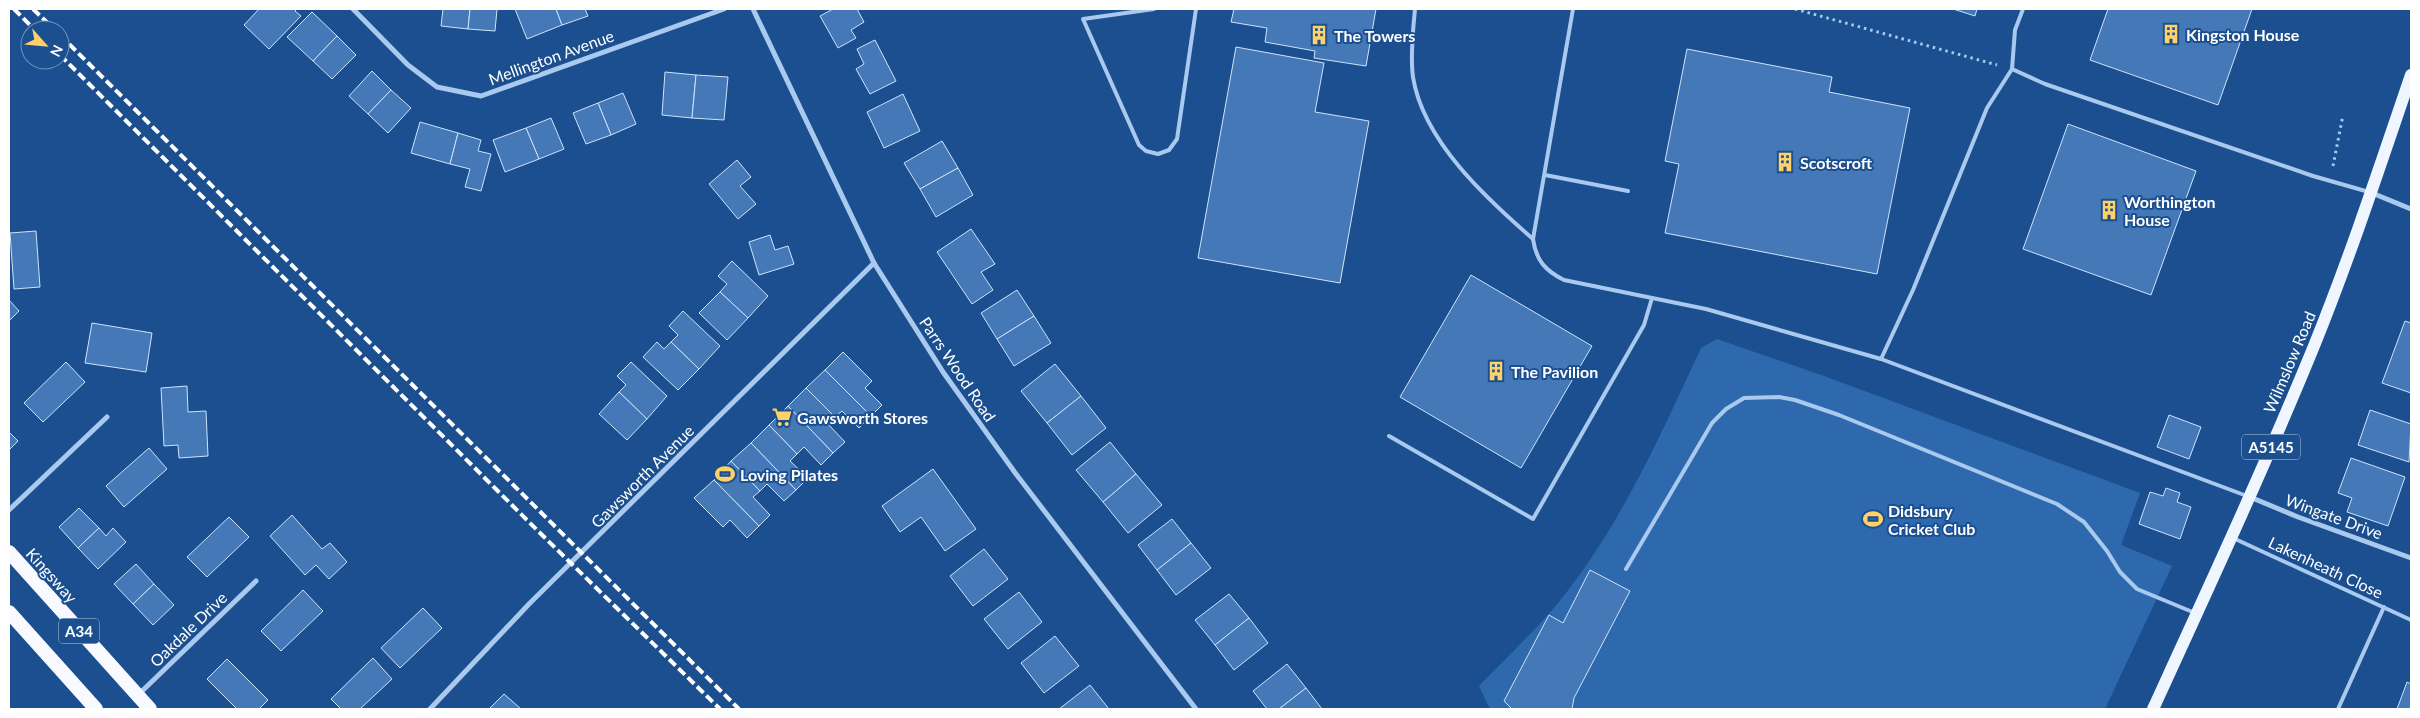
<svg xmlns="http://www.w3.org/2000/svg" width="2420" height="718" font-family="Lato,sans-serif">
<rect width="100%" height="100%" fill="#1b4f8f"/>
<path fill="#2e69ad" d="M 1717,339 L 1824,376 L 2140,493 L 2121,545 L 2172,566 L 2105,709 L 1490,709 L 1479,686 C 1505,659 1534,632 1558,603 C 1620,527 1660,436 1701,348 Z"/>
<g fill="#4478b7" stroke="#cfe3fa">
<path d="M 259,9 L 297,9 L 295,11 L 301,16 L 269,49 L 244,25 Z"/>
<path d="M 443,9 L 470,9 L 468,29 L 441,26 Z"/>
<path d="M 470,9 L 497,9 L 495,31 L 468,29 Z"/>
<path d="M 515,9 L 556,9 L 562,25 L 527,39 Z"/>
<path d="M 556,9 L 585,9 L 588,16 L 562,25 Z"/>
<path d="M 833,9 L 857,9 L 864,22 L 851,30 L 856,38 L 838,48 L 820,16 Z"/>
<path d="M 1234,9 L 1376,9 L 1366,66 L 1314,58 L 1315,51 L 1265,42 L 1267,28 L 1231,22 Z"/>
<path d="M 1953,9 L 1977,9 L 1975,16 Z"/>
<path d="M 2108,9 L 2252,9 L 2218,105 L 2090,60 Z"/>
<path d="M 312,12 L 337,36 L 313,61 L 287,37 Z"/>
<path d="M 337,36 L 356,55 L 332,79 L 313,61 Z"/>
<path d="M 875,40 L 896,81 L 870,94 L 856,69 L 864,64 L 857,49 Z"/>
<path d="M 1236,47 L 1324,63 L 1315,112 L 1369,121 L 1340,283 L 1198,258 Z"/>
<path d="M 1687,49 L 1832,77 L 1829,92 L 1910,108 L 1877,274 L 1665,233 L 1679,164 L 1665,161 Z"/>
<path d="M 372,71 L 391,90 L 368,114 L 349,96 Z"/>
<path d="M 665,72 L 696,75 L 692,118 L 662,115 Z"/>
<path d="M 696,75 L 728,77 L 724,120 L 692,118 Z"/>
<path d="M 391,90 L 411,108 L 388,133 L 368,114 Z"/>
<path d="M 623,93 L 636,124 L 611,135 L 598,103 Z"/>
<path d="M 903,94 L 920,131 L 884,148 L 867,112 Z"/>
<path d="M 598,103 L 611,135 L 586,144 L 573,113 Z"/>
<path d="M 551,118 L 564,149 L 539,159 L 526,128 Z"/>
<path d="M 420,122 L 458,133 L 450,164 L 411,153 Z"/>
<path d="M 2068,124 L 2196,171 L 2151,295 L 2023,249 Z"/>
<path d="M 526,128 L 539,159 L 505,172 L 493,140 Z"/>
<path d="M 458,133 L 481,140 L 478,151 L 491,154 L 481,191 L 465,187 L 470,169 L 450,164 Z"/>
<path d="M 942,141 L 958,168 L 920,189 L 904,163 Z"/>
<path d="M 737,160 L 751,177 L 740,186 L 756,204 L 738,219 L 709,184 Z"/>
<path d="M 958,168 L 973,195 L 936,217 L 920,189 Z"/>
<path d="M 971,229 L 995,264 L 981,272 L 993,290 L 972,304 L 937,252 Z"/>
<path d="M 36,231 L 40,287 L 14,289 L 10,233 Z"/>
<path d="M 770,235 L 775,250 L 788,246 L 794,264 L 759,275 L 749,242 Z"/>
<path d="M 732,261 L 768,296 L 748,318 L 720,292 L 727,284 L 718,276 Z"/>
<path d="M 1471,275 L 1592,346 L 1521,468 L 1400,397 Z"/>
<path d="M 1017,290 L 1034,316 L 997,339 L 981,313 Z"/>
<path d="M 720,292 L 748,318 L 727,340 L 699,313 Z"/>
<path d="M 9,300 L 19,311 L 9,321 Z"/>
<path d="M 683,311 L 720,346 L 699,369 L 671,342 L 678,335 L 669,326 Z"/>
<path d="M 1034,316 L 1051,343 L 1014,366 L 997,339 Z"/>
<path d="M 2405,321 L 2411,323 L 2411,393 L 2382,383 Z"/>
<path d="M 92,323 L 152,333 L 146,372 L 85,363 Z"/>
<path d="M 657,342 L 664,349 L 671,342 L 699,369 L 678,390 L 643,357 Z"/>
<path d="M 843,352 L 872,381 L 865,388 L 882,405 L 871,416 L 825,370 Z"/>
<path d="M 66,362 L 85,382 L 43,422 L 24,403 Z"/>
<path d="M 631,362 L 667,396 L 647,419 L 619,392 L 626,385 L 617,376 Z"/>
<path d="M 1055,364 L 1081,396 L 1047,423 L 1021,391 Z"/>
<path d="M 825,370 L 871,416 L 859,428 L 842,411 L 835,417 L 806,388 Z"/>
<path d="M 187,386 L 188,412 L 206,411 L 208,456 L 179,458 L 178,445 L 164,446 L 161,388 Z"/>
<path d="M 806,388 L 835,417 L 828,424 L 845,442 L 833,453 L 788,406 Z"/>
<path d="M 619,392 L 647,419 L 627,440 L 599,414 Z"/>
<path d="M 1081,396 L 1106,428 L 1072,455 L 1047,423 Z"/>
<path d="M 788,406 L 833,453 L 821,465 L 804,447 L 797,454 L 769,425 Z"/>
<path d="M 2370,410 L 2411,424 L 2409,462 L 2358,445 Z"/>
<path d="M 2169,415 L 2201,427 L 2189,459 L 2157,447 Z"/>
<path d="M 769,425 L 797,454 L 790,461 L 808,478 L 796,490 L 751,443 Z"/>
<path d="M 9,432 L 18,441 L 9,450 Z"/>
<path d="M 1110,442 L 1136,474 L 1103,502 L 1076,470 Z"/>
<path d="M 751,443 L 796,490 L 784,501 L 767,484 L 760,491 L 731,461 Z"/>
<path d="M 149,448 L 167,469 L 124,507 L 106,486 Z"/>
<path d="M 2351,458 L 2405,477 L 2388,526 L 2347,512 L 2352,498 L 2338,493 Z"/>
<path d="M 731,461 L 760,491 L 753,497 L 770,515 L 759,526 L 714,480 Z"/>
<path d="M 933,469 L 976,529 L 945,551 L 921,517 L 900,532 L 882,506 Z"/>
<path d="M 1136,474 L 1162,505 L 1128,533 L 1103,502 Z"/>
<path d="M 714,480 L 759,526 L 747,538 L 730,520 L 723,527 L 694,498 Z"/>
<path d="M 2166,488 L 2180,493 L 2177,502 L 2191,507 L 2180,539 L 2139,524 L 2150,492 L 2163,496 Z"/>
<path d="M 79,508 L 99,528 L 78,548 L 59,527 Z"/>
<path d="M 292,515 L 322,549 L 330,543 L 347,562 L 329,579 L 316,565 L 305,575 L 270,536 Z"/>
<path d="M 229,517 L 249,537 L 207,577 L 187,557 Z"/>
<path d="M 1172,519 L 1191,543 L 1157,570 L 1138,545 Z"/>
<path d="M 99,528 L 106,536 L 113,528 L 126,542 L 98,569 L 78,548 Z"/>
<path d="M 1191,543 L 1211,568 L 1176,595 L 1157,570 Z"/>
<path d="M 984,549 L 1008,579 L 973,606 L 950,576 Z"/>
<path d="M 136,564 L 154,584 L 133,604 L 114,584 Z"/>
<path d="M 1590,570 L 1630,591 L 1574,698 L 1572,709 L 1512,709 L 1504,701 L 1549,615 L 1563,623 Z"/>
<path d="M 154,584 L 174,605 L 153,625 L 133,604 Z"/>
<path d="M 303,590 L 323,611 L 281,651 L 261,631 Z"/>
<path d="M 1019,592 L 1042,622 L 1008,649 L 984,619 Z"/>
<path d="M 1229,594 L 1249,618 L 1215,645 L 1195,620 Z"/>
<path d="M 423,608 L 442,628 L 400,668 L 381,648 Z"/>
<path d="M 1249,618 L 1268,643 L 1234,670 L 1215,645 Z"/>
<path d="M 1055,636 L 1079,666 L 1044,693 L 1021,663 Z"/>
<path d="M 373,658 L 392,679 L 360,709 L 341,709 L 331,699 Z"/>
<path d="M 227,659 L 268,700 L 259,709 L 237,709 L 207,679 Z"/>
<path d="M 1287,664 L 1306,688 L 1279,709 L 1267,709 L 1253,691 Z"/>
<path d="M 2407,682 L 2411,684 L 2411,709 L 2397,709 Z"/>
<path d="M 1090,685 L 1109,709 L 1059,709 Z"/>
<path d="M 1306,688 L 1322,709 L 1279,709 Z"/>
<path d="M 504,694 L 521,709 L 489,709 Z"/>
</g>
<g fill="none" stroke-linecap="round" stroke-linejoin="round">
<g stroke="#a9c9ee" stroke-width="3" stroke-dasharray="2.5 4" stroke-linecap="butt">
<path d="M 1795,9 L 1997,65"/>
<path d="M 2333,166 L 2343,115"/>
</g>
<g stroke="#a9c9ee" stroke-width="4">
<path d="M 1154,9 L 1083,19 L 1139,145 L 1146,151 L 1158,154 L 1169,150 L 1177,139 L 1196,9"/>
<path d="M 1415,9 C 1413,30 1410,56 1413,77 C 1423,141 1487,199 1533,239"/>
<path d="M 1573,9 L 1533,239 C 1536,261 1546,271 1564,280 L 1706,309 L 1881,359 L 2247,496"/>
<path d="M 2012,69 L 2045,84 L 2313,176 L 2369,192"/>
<path d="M 1545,175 L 1628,191"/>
<path d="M 1881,359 L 1913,290 L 1987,108 L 2012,69 L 2015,30 L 2023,9"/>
<path d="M 1389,436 L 1533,519 L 1644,325 L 1652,298"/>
<path d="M 2233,538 L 2411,620"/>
<path d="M 1626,569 L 1712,423 L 1726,409 L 1744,398 L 1779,397 L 1795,400 L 1839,415 L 2057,504 L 2084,522 L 2107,551 L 2120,572 L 2137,589 L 2195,613"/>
<path d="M 2338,709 L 2384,607"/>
</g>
<g stroke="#a9c9ee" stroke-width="5">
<path d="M 353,9 L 408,65 L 437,87 L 481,96 L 724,9"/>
<path d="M 753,9 L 874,263 L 943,372 L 1016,474 L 1196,709"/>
<path d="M 2372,193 L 2411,209"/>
<path d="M 2250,497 L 2298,517 L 2411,558"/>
<path d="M 9,510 L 107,417"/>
<path d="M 138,695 L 256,581"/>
<path d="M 430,709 L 529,604 L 874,263"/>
</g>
<path stroke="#f0f6ff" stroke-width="12" d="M 2153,709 C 2208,589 2264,468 2314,346 C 2350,257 2380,166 2411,75"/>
<g stroke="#f8faff" stroke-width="14">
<path d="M 9,552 L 150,709"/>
<path d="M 9,612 L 96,709"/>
</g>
<g stroke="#fff" stroke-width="4" stroke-dasharray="9 4" stroke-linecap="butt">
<path d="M 14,9 L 35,30"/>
<path d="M 33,9 L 55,30"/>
<path d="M 60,35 L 739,709"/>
<path d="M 60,55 L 537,530 L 720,709"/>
</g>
</g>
<defs>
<symbol id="building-bare" viewBox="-9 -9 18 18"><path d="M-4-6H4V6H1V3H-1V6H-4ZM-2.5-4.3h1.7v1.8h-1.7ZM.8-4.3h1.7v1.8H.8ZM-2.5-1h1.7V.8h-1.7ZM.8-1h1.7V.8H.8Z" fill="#ffd166" stroke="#1b4f8f" stroke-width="2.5" paint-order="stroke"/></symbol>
<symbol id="supermarket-bare" viewBox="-9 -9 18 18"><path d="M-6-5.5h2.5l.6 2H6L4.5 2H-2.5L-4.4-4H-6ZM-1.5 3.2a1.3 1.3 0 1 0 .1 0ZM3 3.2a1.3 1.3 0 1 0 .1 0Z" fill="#ffd166" stroke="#1b4f8f" stroke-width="2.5" paint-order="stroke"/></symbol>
<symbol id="stadium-bare" viewBox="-9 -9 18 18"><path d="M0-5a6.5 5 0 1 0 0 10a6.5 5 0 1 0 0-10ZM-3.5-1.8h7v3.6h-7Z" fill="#ffd166" stroke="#1b4f8f" stroke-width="2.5" paint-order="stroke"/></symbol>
</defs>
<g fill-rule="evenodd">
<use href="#building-bare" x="2157" y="20" width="28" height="28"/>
<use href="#building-bare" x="1305" y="21" width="28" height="28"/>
<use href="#building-bare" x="1771" y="148" width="28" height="28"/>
<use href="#building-bare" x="2095" y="196" width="28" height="28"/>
<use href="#building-bare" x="1482" y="357" width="28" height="28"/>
<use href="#supermarket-bare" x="768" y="403" width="28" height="28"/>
<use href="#stadium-bare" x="711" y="460" width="28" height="28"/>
<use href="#stadium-bare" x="1859" y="505" width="28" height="28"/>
</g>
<g text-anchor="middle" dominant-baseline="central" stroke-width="4" stroke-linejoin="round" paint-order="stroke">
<g fill="#1b4f8f" stroke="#bbcadd" stroke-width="1">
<rect x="2242" y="434.5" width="58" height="25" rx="4"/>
<rect x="59" y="618.5" width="40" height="25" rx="4"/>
</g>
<g font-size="15" font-weight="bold" fill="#fff">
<text x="2271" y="447">A5145</text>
<text x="79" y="631">A34</text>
</g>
<g font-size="16" font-weight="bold" fill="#fff" stroke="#1b4f8f" text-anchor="start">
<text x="2186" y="34">Kingston House</text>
<text x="1334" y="35">The Towers</text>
<text x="1800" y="162">Scotscroft</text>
<text x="2124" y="201">Worthington<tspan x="2124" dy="18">House</tspan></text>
<text x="1511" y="371">The Pavilion</text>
<text x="797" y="417">Gawsworth Stores</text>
<text x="740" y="474">Loving Pilates</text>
<text x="1888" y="510">Didsbury<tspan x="1888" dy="18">Cricket Club</tspan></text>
</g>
<g font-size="16" fill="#fff" stroke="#1b4f8f">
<text transform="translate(551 57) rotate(-20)">Mellington Avenue</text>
<text transform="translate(2289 362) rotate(-67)">Wilmslow Road</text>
<text transform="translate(958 369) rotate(56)">Parrs Wood Road</text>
<text transform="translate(642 476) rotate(-45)">Gawsworth Avenue</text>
<text transform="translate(2334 516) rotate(20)">Wingate Drive</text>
<text transform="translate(2326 567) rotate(25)">Lakenheath Close</text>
<text transform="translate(52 575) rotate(48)">Kingsway</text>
<text transform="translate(188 629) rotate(-44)">Oakdale Drive</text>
</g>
</g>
<rect width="2420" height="718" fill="none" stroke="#ffffff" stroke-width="20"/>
<g transform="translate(45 45) rotate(117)"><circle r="24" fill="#1b4f8f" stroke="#7695bc"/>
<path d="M0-4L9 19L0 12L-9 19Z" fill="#ffd166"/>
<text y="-8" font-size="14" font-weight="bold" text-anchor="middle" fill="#ffffff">N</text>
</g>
</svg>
